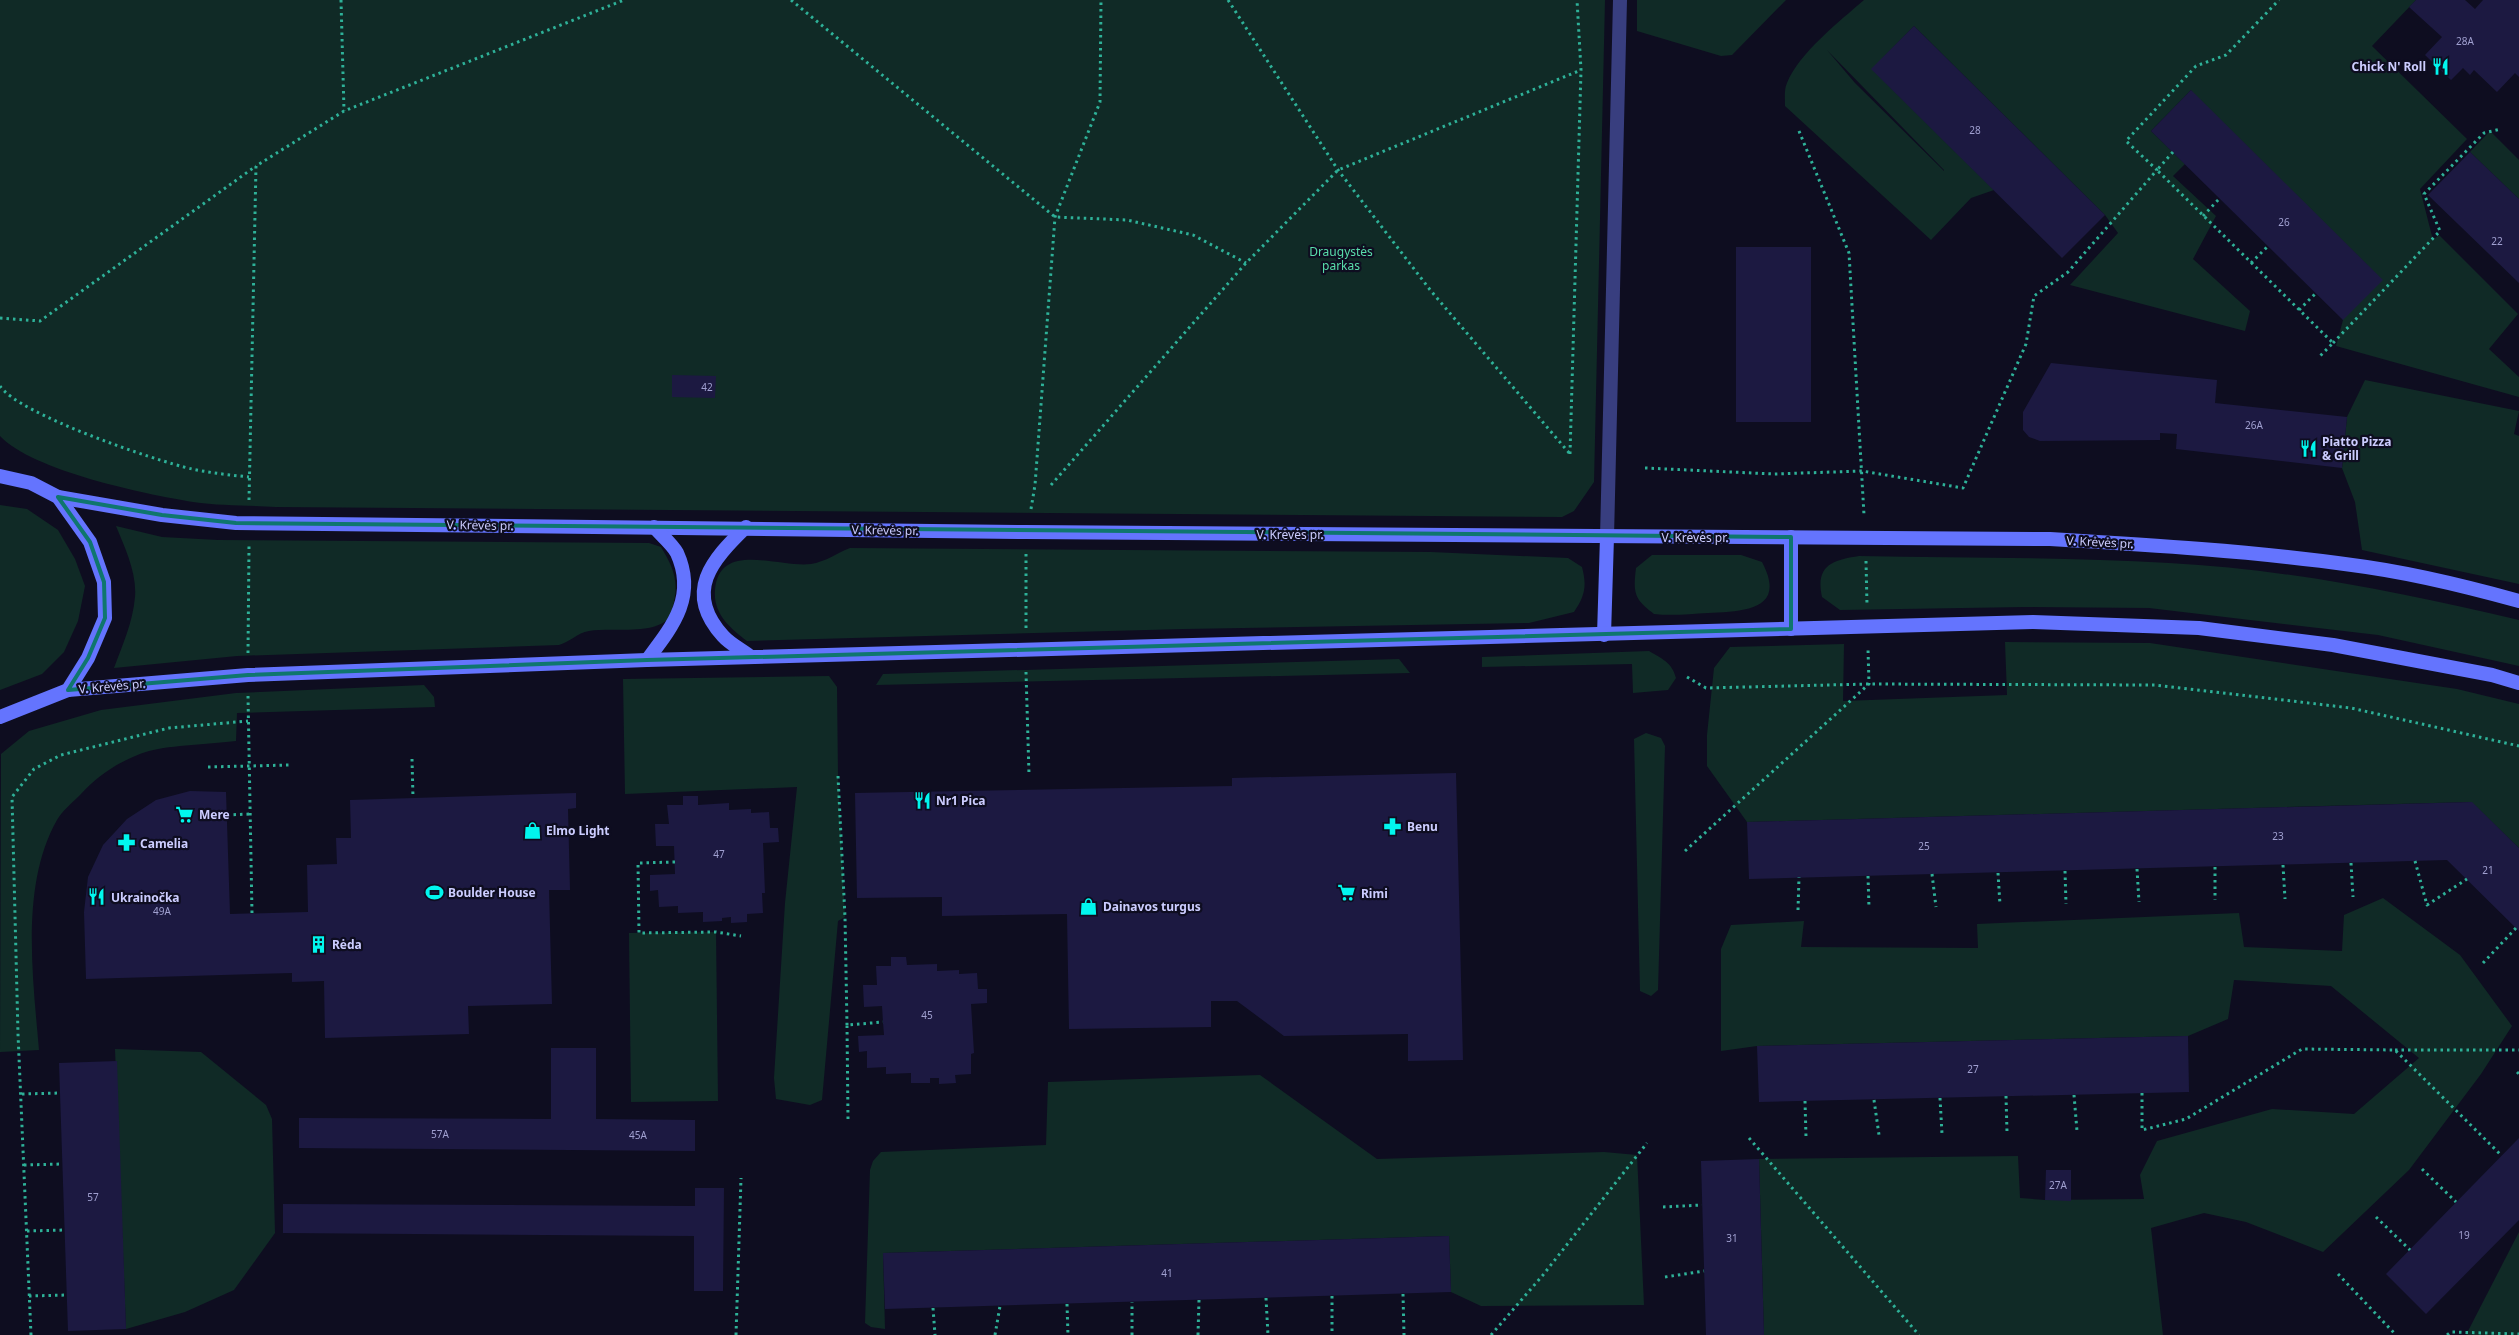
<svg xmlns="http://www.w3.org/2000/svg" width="2519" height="1335" font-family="'Noto Sans',sans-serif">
<rect width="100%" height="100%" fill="#0e0d20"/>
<g fill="#102a26" fill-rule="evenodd">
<path d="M 0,0 L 1605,0 L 1594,482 L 1574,511 L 1562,517 L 276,507 C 249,505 220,506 193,502 C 145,494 33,471 0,436 Z"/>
<path d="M 1637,0 L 1786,0 L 1732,55 L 1721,56 L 1637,31 Z"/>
<path d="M 1864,0 L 2416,0 L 2372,46 L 2467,139 L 2420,189 L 2433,240 L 2439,235 L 2518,314 L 2489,349 L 2519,377 L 2519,397 L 2336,346 L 2343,320 L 2191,90 L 2151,131 L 2185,164 L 2173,176 L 2216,216 L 2193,259 L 2250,311 L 2245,331 L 2070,285 L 2118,233 L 2105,215 L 1914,26 L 1872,69 L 1994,190 L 1971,198 L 1931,240 L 1785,106 C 1785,99 1784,89 1787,83 C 1799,53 1840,21 1864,0 ZM 1827,50 L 1944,170 L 1944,171 L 1855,83 Z"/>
<path d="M 2490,131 L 2519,160 L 2519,199 L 2470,152 Z"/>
<path d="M 2365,380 L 2519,411 L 2514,434 L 2519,436 L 2519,584 L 2362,550 L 2355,502 L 2342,468 L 2347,417 Z"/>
<path d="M 0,505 L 27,509 L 58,530 L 75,559 L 85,586 L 78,621 L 64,652 L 42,674 L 0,690 Z"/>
<path d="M 116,526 L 162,537 L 218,540 L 649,543 L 661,547 C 672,565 679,580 674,601 C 673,606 672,612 670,616 C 658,636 610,627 589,631 C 577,633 570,642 559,645 L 237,656 L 114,668 C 122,646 133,622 135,597 C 137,573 125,548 116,526 Z"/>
<path d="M 850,548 L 1431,552 L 1568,558 L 1582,567 C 1587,586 1585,596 1574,612 L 1529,623 L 1184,629 L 747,641 C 730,628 713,614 715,590 C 719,540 779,568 811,564 C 825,562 837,553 850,548 Z"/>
<path d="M 1652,555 L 1741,555 L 1762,562 C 1788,611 1742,611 1708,613 C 1690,614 1672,616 1654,614 C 1634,599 1633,593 1636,568 Z"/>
<path d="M 1859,556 C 1962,558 2066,557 2169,563 C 2287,569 2404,593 2519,620 L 2519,666 L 2378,635 L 2149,608 L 2024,607 L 1840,610 L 1822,597 C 1815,565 1833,560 1859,556 Z"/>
<path d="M 2005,642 L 2150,643 L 2457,689 L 2519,704 L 2519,848 L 2471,802 L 1747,822 L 1707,766 L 1707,735 L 1714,668 L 1730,647 L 1844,644 L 1843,701 L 2007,695 Z"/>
<path d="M 1649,651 C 1662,659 1672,662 1676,678 L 1668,690 L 1633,693 L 1632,664 L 1482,667 L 1482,657 Z"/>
<path d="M 1399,659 L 1410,673 L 876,685 L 883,674 Z"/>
<path d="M 829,676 L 837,687 L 838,776 L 845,917 L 838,921 L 822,1100 L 810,1105 L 776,1099 L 774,1078 L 785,903 L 797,787 L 625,794 L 623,679 Z"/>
<path d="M 424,685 L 434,697 L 435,707 L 237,713 L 236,741 C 211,744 172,745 149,751 C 122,759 98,775 80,795 C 72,803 62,811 57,820 C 20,885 33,979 39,1050 L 0,1052 L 1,754 L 29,731 L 101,710 L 236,693 Z"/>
<path d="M 1646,733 L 1661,738 L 1665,746 L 1658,990 L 1651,996 L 1640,991 L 1634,739 Z"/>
<path d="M 2383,898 L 2460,955 L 2512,1026 L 2481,1074 L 2409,1170 L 2323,1252 L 2246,1222 L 2204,1213 L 2151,1228 L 2163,1335 L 1764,1335 L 1759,1159 L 2018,1156 L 2020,1198 L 2045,1200 L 2144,1199 L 2140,1175 L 2157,1141 L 2272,1109 L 2354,1114 L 2419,1058 L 2331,986 L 2234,980 L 2228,1019 L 2188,1036 L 1757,1046 L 1721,1051 L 1721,949 L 1731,925 L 1804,921 L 1801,947 L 1978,948 L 1977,924 L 2239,913 L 2244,947 L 2342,951 L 2344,915 Z"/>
<path d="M 716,932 L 718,1101 L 631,1102 L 629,933 Z"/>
<path d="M 115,1049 L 201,1052 L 266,1105 L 272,1119 L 275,1233 L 234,1290 L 185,1312 L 126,1329 Z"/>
<path d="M 1260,1075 L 1377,1159 L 1604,1152 L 1637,1155 L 1644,1305 L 1481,1306 L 1451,1292 L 1449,1236 L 883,1253 L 885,1329 L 871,1327 L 865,1323 L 870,1170 L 873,1161 L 881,1152 L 1046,1145 L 1048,1082 Z"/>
<path d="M 2519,1232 L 2519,1335 L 2466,1335 Z"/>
</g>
<g fill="#1c1941">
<path d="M 2416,0 L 2465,0 L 2475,9 L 2483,0 L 2519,0 L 2519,77 L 2515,73 L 2497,92 L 2474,70 L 2470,75 L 2463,68 L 2451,80 L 2425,55 L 2442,37 L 2409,7 Z"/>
<path d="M 1914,26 L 2105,215 L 2062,258 L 1871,69 Z"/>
<path d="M 2191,90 L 2383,280 L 2343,320 L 2151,131 Z"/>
<path d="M 2470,152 L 2519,199 L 2519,283 L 2428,195 Z"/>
<rect x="1736" y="247" width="75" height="175"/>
<path d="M 2051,363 L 2217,380 L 2215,403 L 2347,417 L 2342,468 L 2176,449 L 2177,434 L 2160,433 L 2160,440 L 2040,441 L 2029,437 L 2023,430 L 2023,412 Z"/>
<path d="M 672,375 L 716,376 L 715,398 L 672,397 Z"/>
<path d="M 1456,773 L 1463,1060 L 1408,1061 L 1408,1034 L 1284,1036 L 1237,1001 L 1211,1001 L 1211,1027 L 1069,1029 L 1067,914 L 942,916 L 942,897 L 857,898 L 855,793 L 1232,786 L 1232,778 Z"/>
<path d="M 190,791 L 226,792 L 230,914 L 308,912 L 307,865 L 337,864 L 336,838 L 351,838 L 350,800 L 576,793 L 576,808 L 568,809 L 570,890 L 549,890 L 552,1004 L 468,1006 L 469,1034 L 325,1038 L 324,981 L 292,982 L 292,973 L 86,979 L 84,912 L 88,877 L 103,845 L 127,819 L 156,800 Z"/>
<path d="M 683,796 L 698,796 L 698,805 L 729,803 L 729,810 L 751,809 L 751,813 L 769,812 L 770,828 L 778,828 L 779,842 L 763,843 L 765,893 L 762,893 L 763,913 L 747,914 L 747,922 L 731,923 L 731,917 L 722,918 L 722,921 L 703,922 L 703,912 L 678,913 L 678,906 L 659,907 L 658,890 L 650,891 L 650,875 L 675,874 L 674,846 L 656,846 L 655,824 L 669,824 L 667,805 L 683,805 Z"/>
<path d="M 2472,802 L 2519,848 L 2519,931 L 2447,860 L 1749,879 L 1747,822 Z"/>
<path d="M 891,957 L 906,957 L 907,965 L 937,964 L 937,971 L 959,970 L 959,974 L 977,973 L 978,989 L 987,989 L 987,1003 L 971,1004 L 974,1053 L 971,1054 L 971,1074 L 955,1075 L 956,1083 L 939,1084 L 939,1078 L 930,1078 L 930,1083 L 911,1083 L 911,1073 L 886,1074 L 886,1067 L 867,1068 L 867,1051 L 859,1052 L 858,1036 L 884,1035 L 883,1022 L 882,1006 L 864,1007 L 863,985 L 877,985 L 876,966 L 891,966 Z"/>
<path d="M 2188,1036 L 2189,1092 L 1759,1102 L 1757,1046 Z"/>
<path d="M 551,1048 L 596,1048 L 596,1119 L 695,1120 L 695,1151 L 299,1148 L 299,1118 L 551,1119 Z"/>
<path d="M 117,1061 L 126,1329 L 68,1331 L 59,1063 Z"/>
<path d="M 2519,1138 L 2519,1220 L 2426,1314 L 2386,1274 Z"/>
<path d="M 1759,1159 L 1764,1335 L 1706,1335 L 1701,1161 Z"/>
<path d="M 2046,1170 L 2071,1170 L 2071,1201 L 2045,1200 Z"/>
<path d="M 695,1188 L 724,1188 L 723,1291 L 694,1291 L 694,1236 L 283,1233 L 283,1204 L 695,1206 Z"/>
<path d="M 1449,1236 L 1451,1292 L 885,1309 L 883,1253 Z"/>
</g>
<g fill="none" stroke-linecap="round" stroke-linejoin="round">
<g stroke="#2eb198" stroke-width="3" stroke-dasharray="2.5 4" stroke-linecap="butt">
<path d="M 341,0 L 344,111"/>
<path d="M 791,0 L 1055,217 L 1127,220 L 1193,235 L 1246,263"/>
<path d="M 1228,0 L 1338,170 L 1431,291 L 1570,454"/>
<path d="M 1799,131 L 1849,253 L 1864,515"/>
<path d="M 2173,152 L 2157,170 L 2333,343 L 2318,358"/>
<path d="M 2203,216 L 2220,198"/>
<path d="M 2251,263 L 2268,246"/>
<path d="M 2299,310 L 2316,293"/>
<path d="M 0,318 L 40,321 L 256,166"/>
<path d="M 2333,343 L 2440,231 L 2424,194 L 2484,133 L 2501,129"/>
<path d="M 0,386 C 18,414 156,461 192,469 C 211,473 230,475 249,477"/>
<path d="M 1570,454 L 1581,70 L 1577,0"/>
<path d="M 1645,468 L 1774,474 L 1862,471 L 1963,488 L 2026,344 L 2034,296 L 2068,272 L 2157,170 L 2126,141 L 2196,66 L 2226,55 L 2279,0"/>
<path d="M 1051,485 L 1246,263 L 1338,170 L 1581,70"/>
<path d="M 249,500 L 256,166 L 344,111 L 624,0"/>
<path d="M 1031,509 L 1035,485 L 1055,217 L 1100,102 L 1101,0"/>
<path d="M 1866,561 L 1867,605"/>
<path d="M 1026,628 L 1026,554"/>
<path d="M 248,653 L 249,546"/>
<path d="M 1026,672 L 1029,774"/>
<path d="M 1687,677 L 1706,688 L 1869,684 L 2155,685 L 2351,708 L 2519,746"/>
<path d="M 248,696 L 252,914"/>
<path d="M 412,759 L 413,798"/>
<path d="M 208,767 L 290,765"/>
<path d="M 838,776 L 845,917 L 847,1025"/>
<path d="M 227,815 L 250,814"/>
<path d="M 1685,851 L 1869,684 L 1868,649"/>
<path d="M 2415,861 L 2427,905 L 2467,879"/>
<path d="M 675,862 L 638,863 L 639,933 L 716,932 L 741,936"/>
<path d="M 2351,863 L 2353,897"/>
<path d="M 2283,865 L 2285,899"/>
<path d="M 2215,867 L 2215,900"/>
<path d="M 2137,869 L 2139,902"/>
<path d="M 2065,871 L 2066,904"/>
<path d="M 1998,873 L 2000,905"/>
<path d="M 1932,874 L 1936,907"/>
<path d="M 1868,876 L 1869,908"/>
<path d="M 1798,910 L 1799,877"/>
<path d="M 2483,963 L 2516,928"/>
<path d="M 2395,1050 L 2519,1050"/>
<path d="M 2517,1072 L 2519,1074"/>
<path d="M 2142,1093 L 2142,1130 L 2186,1119 L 2302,1049 L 2395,1050 L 2502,1156"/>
<path d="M 22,1094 L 60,1093"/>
<path d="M 2074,1095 L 2077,1131"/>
<path d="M 2006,1096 L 2007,1132"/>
<path d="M 1940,1098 L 1942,1134"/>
<path d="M 1874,1100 L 1879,1135"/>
<path d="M 1805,1101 L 1806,1137"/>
<path d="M 848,1119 L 847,1025 L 883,1022"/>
<path d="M 1749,1138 L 1919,1335"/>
<path d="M 24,1165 L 63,1164"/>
<path d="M 2422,1169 L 2456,1202"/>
<path d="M 1663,1207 L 1702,1205"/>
<path d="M 2376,1217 L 2410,1250"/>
<path d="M 27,1231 L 65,1230"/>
<path d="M 2338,1274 L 2396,1335"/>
<path d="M 1665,1277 L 1704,1271"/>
<path d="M 1403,1294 L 1404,1335"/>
<path d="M 29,1296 L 67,1295"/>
<path d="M 1332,1296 L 1332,1335"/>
<path d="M 1266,1298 L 1268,1335"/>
<path d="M 1067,1304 L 1068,1335"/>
<path d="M 933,1308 L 935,1335"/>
<path d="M 31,1335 L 18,1034 L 12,797 L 34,769 L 61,755 L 169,728 L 248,721"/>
<path d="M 736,1335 L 741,1178"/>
<path d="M 995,1335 L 1000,1306"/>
<path d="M 1132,1335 L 1132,1302"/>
<path d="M 1198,1335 L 1199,1300"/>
<path d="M 1491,1335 L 1543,1275 L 1647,1143"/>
<path d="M 2447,1335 L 2451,1332 L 2519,1334"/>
</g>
<path stroke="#383e7f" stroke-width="14" d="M 1607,537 L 1620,0"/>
<g stroke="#6474fe" stroke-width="14">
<path d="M 0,476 L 31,483 L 58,497 L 90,542 L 104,582 L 105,618 L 88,658 L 68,690 L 0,717"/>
<path d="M 58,497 L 162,515 L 236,523 L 1026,532 L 2050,539 C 2151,545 2252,551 2352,565 C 2408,572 2465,586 2519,601"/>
<path d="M 746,527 C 712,560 683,592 723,636 C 730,644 742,650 751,657"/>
<path d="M 1791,537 L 1791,629"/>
<path d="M 1604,635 L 1607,537"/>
<path d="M 647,660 C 672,627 697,597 677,553 C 672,544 661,535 654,527"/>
<path d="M 68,690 L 248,675 L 647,660 L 2033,622 L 2199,628 L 2333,645 L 2492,675 L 2519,683"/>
</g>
</g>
<path fill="none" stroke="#0f766e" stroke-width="4" stroke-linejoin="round" d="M 58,497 L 162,515 L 236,523 L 1791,537 L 1791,629 L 647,660 L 248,675 L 68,690 L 88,658 L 105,618 L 104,582 L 90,542 Z"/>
<defs>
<symbol id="restaurant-bare" viewBox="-9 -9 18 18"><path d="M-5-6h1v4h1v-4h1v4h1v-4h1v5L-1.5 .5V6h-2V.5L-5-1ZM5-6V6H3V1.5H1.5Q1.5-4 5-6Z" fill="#01f6ee" stroke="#0e0d20" stroke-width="2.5" paint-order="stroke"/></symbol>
<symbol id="supermarket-bare" viewBox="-9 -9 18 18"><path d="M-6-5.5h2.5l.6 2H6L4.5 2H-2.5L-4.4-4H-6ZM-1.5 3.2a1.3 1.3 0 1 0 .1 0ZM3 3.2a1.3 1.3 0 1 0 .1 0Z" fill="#01f6ee" stroke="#0e0d20" stroke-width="2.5" paint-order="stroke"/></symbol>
<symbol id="pharmacy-bare" viewBox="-9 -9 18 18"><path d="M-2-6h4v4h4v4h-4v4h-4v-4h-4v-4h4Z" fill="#01f6ee" stroke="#0e0d20" stroke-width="2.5" paint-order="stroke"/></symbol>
<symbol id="shop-bare" viewBox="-9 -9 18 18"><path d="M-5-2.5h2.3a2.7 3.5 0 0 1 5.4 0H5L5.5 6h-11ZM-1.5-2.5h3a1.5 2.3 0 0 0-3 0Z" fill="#01f6ee" stroke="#0e0d20" stroke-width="2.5" paint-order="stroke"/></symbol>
<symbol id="stadium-bare" viewBox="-9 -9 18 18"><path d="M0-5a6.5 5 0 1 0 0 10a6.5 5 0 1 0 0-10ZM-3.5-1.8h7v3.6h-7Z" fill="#01f6ee" stroke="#0e0d20" stroke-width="2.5" paint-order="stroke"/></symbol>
<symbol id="building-bare" viewBox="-9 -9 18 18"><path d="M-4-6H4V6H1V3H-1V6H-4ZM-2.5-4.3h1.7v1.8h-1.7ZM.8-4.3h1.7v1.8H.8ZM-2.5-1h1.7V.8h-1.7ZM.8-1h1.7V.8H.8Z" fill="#01f6ee" stroke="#0e0d20" stroke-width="2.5" paint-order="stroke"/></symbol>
</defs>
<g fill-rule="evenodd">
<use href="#restaurant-bare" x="2428" y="54" width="25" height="25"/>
<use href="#restaurant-bare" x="2296" y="436" width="25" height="25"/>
<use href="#restaurant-bare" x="910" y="788" width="25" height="25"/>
<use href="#supermarket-bare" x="172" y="802" width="25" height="25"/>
<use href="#pharmacy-bare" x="1380" y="814" width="25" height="25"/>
<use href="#shop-bare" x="520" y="818" width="25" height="25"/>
<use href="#pharmacy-bare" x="114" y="830" width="25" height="25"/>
<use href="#stadium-bare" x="422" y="880" width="25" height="25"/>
<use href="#supermarket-bare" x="1334" y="880" width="25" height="25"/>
<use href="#restaurant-bare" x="84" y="884" width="25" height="25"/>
<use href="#shop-bare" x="1076" y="894" width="25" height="25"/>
<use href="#building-bare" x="306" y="932" width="25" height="25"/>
</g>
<g text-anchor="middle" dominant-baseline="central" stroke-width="4.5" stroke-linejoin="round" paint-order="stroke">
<g font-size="10" fill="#a0a0d0">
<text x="2465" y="41">28A</text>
<text x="1975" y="130">28</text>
<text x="2284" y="222">26</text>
<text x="2497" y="241">22</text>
<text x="707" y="387">42</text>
<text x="2254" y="425">26A</text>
<text x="2278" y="836">23</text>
<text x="1924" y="846">25</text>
<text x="719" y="854">47</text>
<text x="2488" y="870">21</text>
<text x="162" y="911">49A</text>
<text x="927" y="1015">45</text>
<text x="1973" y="1069">27</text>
<text x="440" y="1134">57A</text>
<text x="638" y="1135">45A</text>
<text x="2058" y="1185">27A</text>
<text x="93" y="1197">57</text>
<text x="2464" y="1235">19</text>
<text x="1732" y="1238">31</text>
<text x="1167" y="1273">41</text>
</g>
<g font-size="12" font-weight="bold" fill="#cccdff" stroke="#0e0d20" text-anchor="start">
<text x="2426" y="66" text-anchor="end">Chick N' Roll</text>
<text x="2322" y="441">Piatto Pizza<tspan x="2322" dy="14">&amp; Grill</tspan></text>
<text x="936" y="800">Nr1 Pica</text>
<text x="199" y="814">Mere</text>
<text x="1407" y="826">Benu</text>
<text x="546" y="830">Elmo Light</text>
<text x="140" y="843">Camelia</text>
<text x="448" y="892">Boulder House</text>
<text x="1361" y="893">Rimi</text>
<text x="111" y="897">Ukrainočka</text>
<text x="1103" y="906">Dainavos turgus</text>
<text x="332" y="944">Rėda</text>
</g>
<g font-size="12" fill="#59deab" stroke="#0e0d20">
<text x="1341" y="251">Draugystės<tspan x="1341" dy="14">parkas</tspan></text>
</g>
<g font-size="12" fill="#cccdff" stroke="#0e0d20">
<text transform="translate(480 525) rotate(1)">V. Krėvės pr.</text>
<text transform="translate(885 530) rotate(1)">V. Krėvės pr.</text>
<text x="1290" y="534">V. Krėvės pr.</text>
<text x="1695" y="537">V. Krėvės pr.</text>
<text transform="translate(2100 542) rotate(3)">V. Krėvės pr.</text>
<text transform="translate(112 686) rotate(-5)">V. Krėvės pr.</text>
</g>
</g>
</svg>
